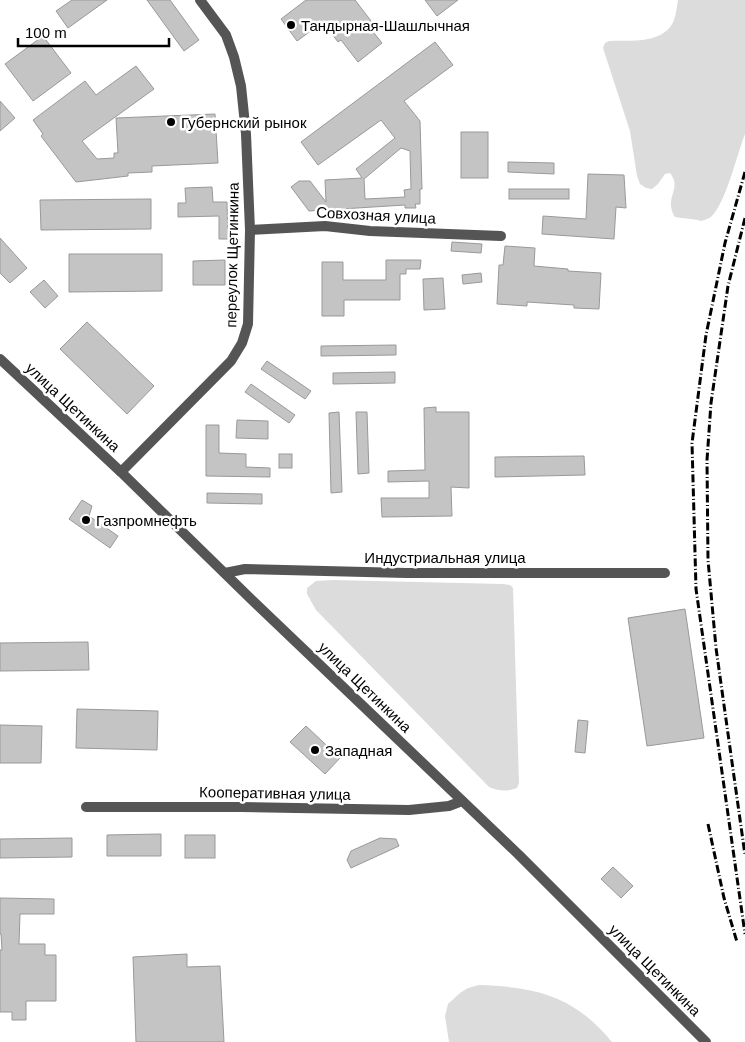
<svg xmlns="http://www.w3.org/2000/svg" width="745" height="1042" font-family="Helvetica,sans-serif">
<rect width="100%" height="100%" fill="#fff"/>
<g fill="#dcdcdc">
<path d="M 678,0 L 745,0 L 745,134 C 737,154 726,203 711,217 C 708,219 704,220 701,221 C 692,218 684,219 675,217 C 663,197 683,189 670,173 L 665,174 L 658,184 L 652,189 L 646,188 L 640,184 L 637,176 L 630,131 L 603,48 L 605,43 L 609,41 C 630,40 664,45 674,20 C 676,14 677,6 678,0 Z"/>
<path d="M 333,580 L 503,584 L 510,585 L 513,588 L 519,783 L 517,788 C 507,792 498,791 489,787 L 316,610 L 307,594 L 307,588 L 316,581 Z"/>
<path d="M 479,985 C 537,987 574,996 612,1042 L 449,1042 L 445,1016 L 448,1004 L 460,993 L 468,988 Z"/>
</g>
<g fill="#c4c4c4" stroke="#999" fill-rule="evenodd">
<path d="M 72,0 L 107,0 L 68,28 L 56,11 Z"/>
<path d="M 147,0 L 170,0 L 199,40 L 184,51 Z"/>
<path d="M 306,0 L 355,0 L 378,30 L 374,33 L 382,43 L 358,62 L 341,40 L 338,42 L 323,22 L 297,41 L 281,19 Z"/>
<path d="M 425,0 L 458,0 L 437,16 Z"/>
<path d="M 43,36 L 71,73 L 33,101 L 5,64 Z"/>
<path d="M 435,42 L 453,65 L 404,101 L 420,121 L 422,189 L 420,189 L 420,204 L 415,204 L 416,208 L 405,208 L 405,205 L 309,211 L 291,187 L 299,181 L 310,181 L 326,202 L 325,180 L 362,178 L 356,169 L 395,138 L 381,120 L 318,165 L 301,142 ZM 401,148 L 410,151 L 411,189 L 404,190 L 405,197 L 365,199 L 364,179 Z"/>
<path d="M 136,66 L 154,89 L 82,141 L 97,159 L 114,158 L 114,153 L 118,153 L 116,118 L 215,114 L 218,163 L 152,166 L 152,172 L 128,173 L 128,176 L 76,182 L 41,136 L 43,134 L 33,120 L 85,81 L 96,95 Z"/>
<path d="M 0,101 L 15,118 L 0,131 Z"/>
<rect x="461" y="132" width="27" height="46"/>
<path d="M 508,162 L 554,163 L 554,174 L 508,172 Z"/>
<path d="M 588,174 L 624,175 L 626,208 L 616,207 L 614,239 L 542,234 L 543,216 L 586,219 Z"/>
<path d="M 212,187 L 213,202 L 227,202 L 228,239 L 219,239 L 219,216 L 178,217 L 178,203 L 186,203 L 185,188 Z"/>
<rect x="509" y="189" width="60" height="10"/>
<path d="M 151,199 L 151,229 L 41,230 L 40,200 Z"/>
<path d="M 0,238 L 27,268 L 10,283 L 0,273 Z"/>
<path d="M 452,242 L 482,244 L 481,253 L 451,251 Z"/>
<path d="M 505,246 L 535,248 L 534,266 L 568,269 L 568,271 L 601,273 L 599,309 L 574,308 L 574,305 L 527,302 L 527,306 L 497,304 L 499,265 L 503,265 Z"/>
<path d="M 69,254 L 162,254 L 162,291 L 69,292 Z"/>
<path d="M 225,260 L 225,285 L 193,285 L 193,261 Z"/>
<path d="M 386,260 L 421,260 L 420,269 L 406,269 L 406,274 L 400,274 L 400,300 L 344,300 L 344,316 L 322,316 L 322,262 L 343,262 L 343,280 L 386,280 Z"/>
<path d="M 481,273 L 482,282 L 463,284 L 462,275 Z"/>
<path d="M 443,278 L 445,309 L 424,310 L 423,279 Z"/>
<path d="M 44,280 L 58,296 L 45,308 L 30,292 Z"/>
<path d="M 87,322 L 154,386 L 127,414 L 60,349 Z"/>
<path d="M 396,345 L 396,355 L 321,356 L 321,346 Z"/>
<path d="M 267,361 L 311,391 L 305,399 L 261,369 Z"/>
<path d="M 395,372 L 395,383 L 333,384 L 333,373 Z"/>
<path d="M 251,384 L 295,415 L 289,423 L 245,392 Z"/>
<path d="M 436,407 L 436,412 L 469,412 L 469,488 L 451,487 L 452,516 L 382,517 L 381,498 L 429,498 L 429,481 L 388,482 L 388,471 L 425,470 L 424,408 Z"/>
<path d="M 339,412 L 342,492 L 331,493 L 329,413 Z"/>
<path d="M 356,412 L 367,412 L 369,473 L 358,474 Z"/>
<path d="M 237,420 L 268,421 L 268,439 L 236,438 Z"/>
<path d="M 206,425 L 219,425 L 219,453 L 246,454 L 246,467 L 270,468 L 270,477 L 206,476 Z"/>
<rect x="279" y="454" width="13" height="14"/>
<path d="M 584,456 L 585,475 L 495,477 L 495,457 Z"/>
<path d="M 207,493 L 262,494 L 262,504 L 207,503 Z"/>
<path d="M 82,500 L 92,506 L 89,516 L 118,536 L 110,548 L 69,519 Z"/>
<path d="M 685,609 L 704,738 L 647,746 L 628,618 Z"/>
<path d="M 88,642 L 89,670 L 0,671 L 0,643 Z"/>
<path d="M 77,709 L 158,711 L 157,750 L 76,748 Z"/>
<path d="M 578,720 L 588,721 L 585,753 L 575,752 Z"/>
<path d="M 0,725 L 42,726 L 41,763 L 0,763 Z"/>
<path d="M 306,726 L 340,758 L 325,774 L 290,742 Z"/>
<path d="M 161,834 L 161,856 L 107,856 L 107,835 Z"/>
<rect x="185" y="835" width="30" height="23"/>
<path d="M 72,838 L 72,857 L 0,858 L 0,839 Z"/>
<path d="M 380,838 L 396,839 L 399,846 L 351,868 L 347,860 L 351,851 Z"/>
<path d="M 613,867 L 633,886 L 621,898 L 601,879 Z"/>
<path d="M 0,898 L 54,899 L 54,914 L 20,914 L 19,944 L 45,944 L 45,955 L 56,955 L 56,1001 L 26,1001 L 26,1020 L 12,1020 L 12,1012 L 0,1012 L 0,950 L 2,950 L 1,934 L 0,934 Z"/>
<path d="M 187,954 L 187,967 L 220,966 L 224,1042 L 136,1042 L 133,957 Z"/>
</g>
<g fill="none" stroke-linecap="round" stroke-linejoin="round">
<g stroke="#555" stroke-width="10">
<path d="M 250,230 L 325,226 L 370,231 L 501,236"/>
<path d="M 0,359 L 121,472 L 252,600 L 518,854 L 706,1042"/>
<path d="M 121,472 L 231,361 L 242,343 L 248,324 L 250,230 L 246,134 L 241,86 L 234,57 L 226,35 L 200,0"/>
<path d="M 225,573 L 245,569 L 406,573 L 665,573"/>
<path d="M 86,807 L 240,807 L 409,810 L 449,806 L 462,801"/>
</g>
<g stroke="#000" stroke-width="3" stroke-dasharray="8 2.5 1 2.5" stroke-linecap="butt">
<path d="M 745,172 L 725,243 L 706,335 L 692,443 L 696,589 L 745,934"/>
<path d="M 745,218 L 728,286 L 711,403 L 707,460 L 708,560 L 716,648 L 745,855"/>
<path d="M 708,824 L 724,898 L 737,942"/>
</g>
</g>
<g fill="#000" stroke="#fff" stroke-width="2">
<circle cx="291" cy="25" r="5"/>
<circle cx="171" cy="122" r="5"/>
<circle cx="86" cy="520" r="5"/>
<circle cx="315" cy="750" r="5"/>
</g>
<g text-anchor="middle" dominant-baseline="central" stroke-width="5" stroke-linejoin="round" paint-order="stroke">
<g font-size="15" fill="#000" stroke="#fff" text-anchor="start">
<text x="301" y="25">Тандырная-Шашлычная</text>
<text x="181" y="122">Губернский рынок</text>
<text x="96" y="520">Газпромнефть</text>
<text x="325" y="750">Западная</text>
</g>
<g font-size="15" fill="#000" stroke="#fff">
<text transform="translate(376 215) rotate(3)">Совхозная улица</text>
<text transform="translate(232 255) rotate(-89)">переулок Щетинкина</text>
<text transform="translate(73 407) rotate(43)">улица Щетинкина</text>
<text x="445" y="557">Индустриальная улица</text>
<text transform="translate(365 687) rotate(44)">улица Щетинкина</text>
<text transform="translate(275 793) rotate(1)">Кооперативная улица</text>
<text transform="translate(655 970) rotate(45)">улица Щетинкина</text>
</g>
</g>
<path d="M18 38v8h151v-8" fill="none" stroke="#000000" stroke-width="2.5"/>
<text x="25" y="38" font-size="15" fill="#000000" stroke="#ffffff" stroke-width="4" paint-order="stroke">100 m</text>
</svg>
